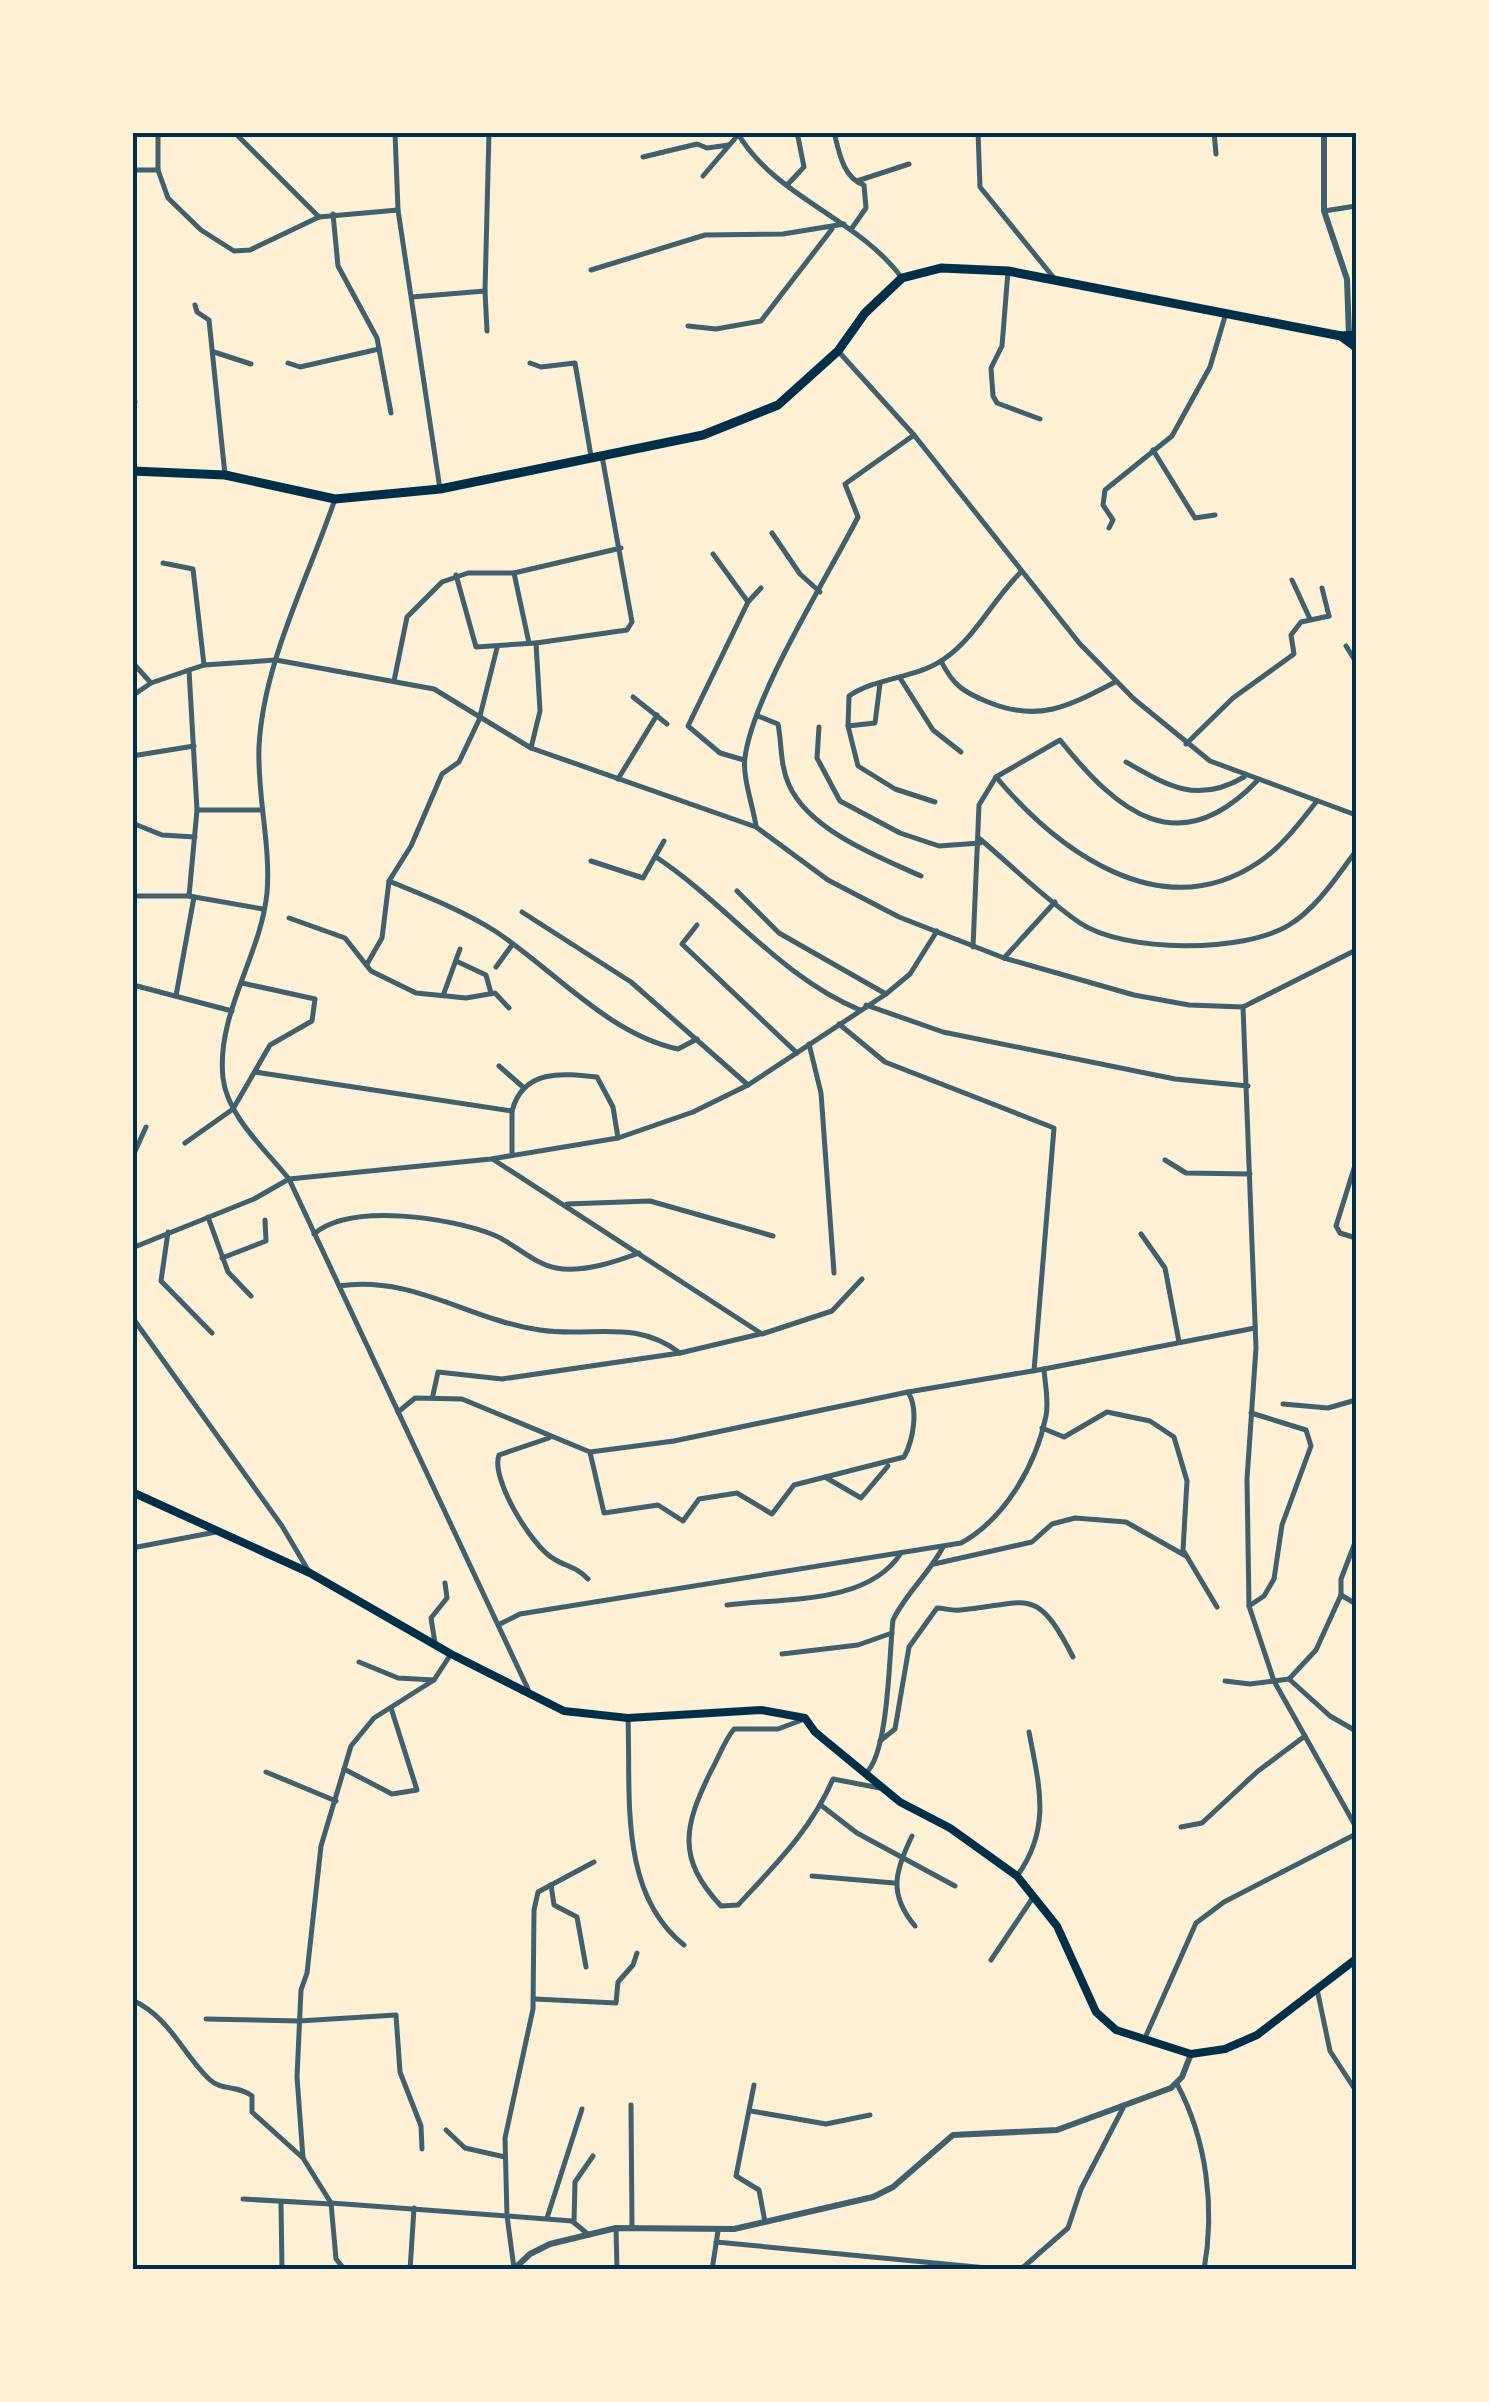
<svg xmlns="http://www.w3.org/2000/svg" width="1489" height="2402" font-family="Figtree,sans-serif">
<rect width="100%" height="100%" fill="#fdf0d5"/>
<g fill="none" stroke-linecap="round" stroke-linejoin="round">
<g stroke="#3f606c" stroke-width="5">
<path d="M 158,132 L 158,170 L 168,198 L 201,230 L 234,251 L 250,250 L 319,217 L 398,210"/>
<path d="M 234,132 L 319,217"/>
<path d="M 395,132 L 398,210 L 440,489"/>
<path d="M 737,132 C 774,197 858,218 902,278"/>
<path d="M 834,132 C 839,152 843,178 864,185 L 866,208 L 852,228"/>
<path d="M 978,132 L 980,187 L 1054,278"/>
<path d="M 1214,132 L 1216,154"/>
<path d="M 643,157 L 697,144 L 707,148 L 729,145"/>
<path d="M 132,170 L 158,170"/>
<path d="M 703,176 L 738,135"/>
<path d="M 857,181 L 909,164"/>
<path d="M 788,184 L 804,167 L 797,132"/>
<path d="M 1324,211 L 1356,206"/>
<path d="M 333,214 L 338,266 L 377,338 L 391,413"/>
<path d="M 591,270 L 705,235 L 783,234 L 844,224"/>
<path d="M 1008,271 L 1002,346 L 991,368 L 993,396 L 997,403 L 1040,419"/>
<path d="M 485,291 L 487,331"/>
<path d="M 412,297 L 485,291 L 489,132"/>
<path d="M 195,305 L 197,312 L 209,320 L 225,475"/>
<path d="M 688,326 L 716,329 L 761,321 L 832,229"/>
<path d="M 838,351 L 914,435 L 1080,644 L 1134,699 L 1210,761 L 1356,815"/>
<path d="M 214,352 L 251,364"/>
<path d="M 288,363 L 300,367 L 379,349"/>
<path d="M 530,363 L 541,367 L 575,363 L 591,456"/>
<path d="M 132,394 L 135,402"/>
<path d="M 1153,450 L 1195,518 L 1215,515"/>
<path d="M 335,499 C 308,579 263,663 259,747 C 257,796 271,845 267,893 C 261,955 216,1014 223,1078 C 227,1116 266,1150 289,1179 L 528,1689"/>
<path d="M 1109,528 L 1113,520 L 1103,505 L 1105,490 L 1172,436 L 1210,367 L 1226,313"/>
<path d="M 772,533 L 800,574 L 820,592"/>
<path d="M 713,554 L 748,602 L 688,726 L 720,753 L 744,760"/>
<path d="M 163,563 L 193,569 L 204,665"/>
<path d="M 132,573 L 134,571"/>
<path d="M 514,573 L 529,643"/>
<path d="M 456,575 L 476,647 L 536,643"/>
<path d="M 1292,580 L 1310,619"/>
<path d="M 1322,588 L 1329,616"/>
<path d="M 748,602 L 761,588"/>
<path d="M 1346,646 L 1356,662"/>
<path d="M 941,661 C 953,685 963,692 988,702 C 1039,723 1069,706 1115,682"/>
<path d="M 132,662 L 151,683"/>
<path d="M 189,670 L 197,810 L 189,896"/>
<path d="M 900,678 L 933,730 L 961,752"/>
<path d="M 394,681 L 407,617 L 442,582 L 468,573 L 514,573 L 621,548"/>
<path d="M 132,696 L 151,683 L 204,665 L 276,660 L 434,689 L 531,748 L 756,827 L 828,880 L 899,917 L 1004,958 L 1134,995 L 1189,1005 L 1243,1007 L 1356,950"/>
<path d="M 633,697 L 667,724"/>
<path d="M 758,716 L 778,724 C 782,745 780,765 789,785 C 809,830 878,857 921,876"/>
<path d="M 848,726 L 875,723 L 880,684"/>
<path d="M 819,727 L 817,758 L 840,801 L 900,833 L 939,846 L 980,843"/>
<path d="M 1186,744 L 1233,698 L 1294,654 L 1291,635 L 1301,622 L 1329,616"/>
<path d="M 531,748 L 540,711 L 536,643 L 627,630 L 632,622 L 602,456"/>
<path d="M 132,756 L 194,746"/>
<path d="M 1126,762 C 1169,787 1198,804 1244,777"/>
<path d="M 996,777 C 1059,852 1162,928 1259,862 C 1283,846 1300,822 1317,801"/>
<path d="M 618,779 L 657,715"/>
<path d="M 935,802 L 895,789 L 858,766 L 848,726 L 849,696 C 876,677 916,679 944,659 C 976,637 993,599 1021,572"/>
<path d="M 197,810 L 262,810"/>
<path d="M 132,823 L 162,835 L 195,837"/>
<path d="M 756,826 C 753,806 742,776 745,757 C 754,693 827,578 858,517 L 845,484 L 914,435"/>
<path d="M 980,839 C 1013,867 1045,899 1080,923 C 1125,953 1244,953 1289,925 C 1317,908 1337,876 1356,851"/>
<path d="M 656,857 C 728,905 779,976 860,1010"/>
<path d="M 591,861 L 643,878 L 664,841"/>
<path d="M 389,881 C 425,896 462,910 495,931 C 554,970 608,1034 678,1049 L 697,1039"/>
<path d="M 737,891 L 779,933 L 886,994"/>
<path d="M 132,896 L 189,896 L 263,909"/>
<path d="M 522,912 L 631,982 L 748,1085"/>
<path d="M 289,918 L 345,938 L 371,971 L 416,993 L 466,998 L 495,993 L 509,1008"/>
<path d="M 697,925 L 682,944 L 797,1053"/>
<path d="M 973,947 L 979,805 L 996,777 L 1060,740 C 1119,814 1179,862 1257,781"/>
<path d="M 1004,958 L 1055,902"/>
<path d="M 456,961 L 486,975 L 491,993"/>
<path d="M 367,964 L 382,938 L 389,881 L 411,846 L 442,774 L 459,762 L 479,720 L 497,648"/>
<path d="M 496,967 L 512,945"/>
<path d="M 137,986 L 232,1011"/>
<path d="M 444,993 L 460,949"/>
<path d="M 176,996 L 194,897"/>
<path d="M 866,1005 L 943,1032 L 1175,1079 L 1248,1086"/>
<path d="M 1243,1007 L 1256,1348 L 1247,1479 L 1249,1606 L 1274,1681 L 1356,1827"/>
<path d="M 839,1024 L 885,1062 L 1054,1128 L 1034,1371"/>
<path d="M 809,1044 L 821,1093 L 834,1273"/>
<path d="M 499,1066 L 523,1087"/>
<path d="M 255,1072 L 512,1111 L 512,1155"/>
<path d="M 512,1111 C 523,1069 562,1073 597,1077 L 613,1107 L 618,1138"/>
<path d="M 185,1143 L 233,1109 L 270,1045 L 312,1021 L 315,999 L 242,983"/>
<path d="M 132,1158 L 146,1127"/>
<path d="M 494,1160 L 762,1334 L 832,1311 L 862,1279"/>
<path d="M 1165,1160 L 1186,1173 L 1250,1174"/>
<path d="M 1356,1162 L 1336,1226 L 1340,1233 L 1356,1238"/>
<path d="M 567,1204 L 650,1201 L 773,1236"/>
<path d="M 208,1217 L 228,1272 L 251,1296"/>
<path d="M 168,1232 L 161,1281 L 212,1333"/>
<path d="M 314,1234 C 351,1202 452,1218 494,1235 C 515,1244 534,1264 556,1268 C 582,1273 615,1262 639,1253"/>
<path d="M 1141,1234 L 1165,1268 L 1179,1342"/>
<path d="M 132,1248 L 254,1199 L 289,1179 L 491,1159 L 618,1138 L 693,1112 L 748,1085 L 886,994 L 910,974 L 937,931"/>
<path d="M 222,1258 L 266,1241 L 265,1220"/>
<path d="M 339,1286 C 413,1275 469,1320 540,1330 C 591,1338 634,1318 680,1353"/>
<path d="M 132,1317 L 282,1526 L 308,1570"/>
<path d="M 1044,1369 L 1255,1328"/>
<path d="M 433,1395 L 438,1372 L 502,1379 L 680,1353 L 760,1334"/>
<path d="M 1283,1404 L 1328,1408 L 1356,1400"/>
<path d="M 398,1412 L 415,1398 L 462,1399 L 590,1452 L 674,1441 L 908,1392"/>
<path d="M 1042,1428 L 1064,1437 L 1107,1412 L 1150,1421 L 1174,1437 L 1187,1481 L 1183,1550 L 1217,1607"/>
<path d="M 549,1438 L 499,1455 C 490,1478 532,1547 554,1559 C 567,1567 577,1567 588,1579"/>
<path d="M 825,1477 L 861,1498 L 888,1466"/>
<path d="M 1356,1540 L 1341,1579 L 1341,1595 L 1356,1604"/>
<path d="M 132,1548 L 216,1532"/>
<path d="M 934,1564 L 1032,1542 L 1052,1524 L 1075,1518 L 1126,1522 L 1186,1556"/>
<path d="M 727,1605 C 783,1598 868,1605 901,1553"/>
<path d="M 1249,1606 L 1264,1596 L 1274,1579 L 1282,1525 L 1311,1446 L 1306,1430 L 1251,1413"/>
<path d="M 500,1624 L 520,1614 L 961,1543 C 1005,1519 1036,1465 1046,1416 C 1049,1402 1045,1384 1044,1369 L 908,1392 C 919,1409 913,1441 904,1457 L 794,1485 L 772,1514 L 737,1493 L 699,1499 L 683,1521 L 658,1505 L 604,1513 L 590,1452"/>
<path d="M 435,1643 L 431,1618 L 447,1598 L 445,1583"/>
<path d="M 782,1654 L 858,1645 L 892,1633"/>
<path d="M 359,1662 L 398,1678 L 434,1680"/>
<path d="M 1289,1679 L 1316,1650 L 1341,1595"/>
<path d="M 1225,1681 L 1250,1684 L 1289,1679 L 1330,1716 L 1356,1731"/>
<path d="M 628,1718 C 631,1794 618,1893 684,1945"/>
<path d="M 802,1720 L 778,1729 L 734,1729 C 724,1741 719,1757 711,1771 C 684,1826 676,1858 721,1906 L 738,1905 C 775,1865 811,1830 833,1779 L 880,1788"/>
<path d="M 880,1741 L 895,1729 L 909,1647 L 937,1608 C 945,1608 951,1611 960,1610 C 1028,1604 1035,1583 1073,1657"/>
<path d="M 344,1769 L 392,1794 L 417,1790 L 391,1708"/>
<path d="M 266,1772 L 336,1801"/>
<path d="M 866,1773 C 889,1752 889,1654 893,1620 C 906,1593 929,1574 943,1547"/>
<path d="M 822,1806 L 857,1833 L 955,1886"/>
<path d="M 1181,1827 L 1202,1823 L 1258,1771 L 1305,1736"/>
<path d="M 912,1836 C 895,1871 888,1894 915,1926"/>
<path d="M 812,1876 L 894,1883"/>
<path d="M 1017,1876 C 1052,1828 1039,1785 1029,1732"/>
<path d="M 551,1885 L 554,1905 L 577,1917 L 586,1967"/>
<path d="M 991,1960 L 1034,1896"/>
<path d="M 1317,1989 L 1330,2051 L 1356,2091"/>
<path d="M 535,1999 L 616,2003 L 618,1982 L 633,1965 L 637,1953"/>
<path d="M 132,2000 C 170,2017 181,2052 209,2079 C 221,2091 239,2085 252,2096 L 252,2112 L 303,2158"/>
<path d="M 206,2019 L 299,2021 L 396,2015 L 400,2072 L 421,2126 L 422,2149"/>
<path d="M 1145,2038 L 1196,1923 L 1224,1902 L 1356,1834"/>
<path d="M 1177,2084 C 1207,2140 1215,2208 1204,2270"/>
<path d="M 754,2085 L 736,2176 L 759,2190 L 765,2222"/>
<path d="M 631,2105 L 632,2226"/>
<path d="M 751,2111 L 826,2124 L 870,2115"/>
<path d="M 446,2130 L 465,2148 L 505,2157"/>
<path d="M 243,2199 L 331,2204"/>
<path d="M 281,2203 L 282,2270"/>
<path d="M 331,2203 L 303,2158 L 297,2077 L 301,1990 L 307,1973 L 321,1846 L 351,1746 L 374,1718 L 434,1680 L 451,1654"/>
<path d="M 331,2203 L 507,2216 L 514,2268"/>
<path d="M 331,2203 L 336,2259 L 345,2270"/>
<path d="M 547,2218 L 582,2109"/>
<path d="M 574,2222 L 575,2182 L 593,2156"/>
<path d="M 616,2228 L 617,2270"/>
<path d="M 589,2235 L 572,2221 L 507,2216 L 505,2138 L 533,2009 L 534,1910 L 538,1892 L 594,1862"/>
<path d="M 716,2242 L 1008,2270"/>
<path d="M 410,2270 L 414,2208"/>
<path d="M 712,2270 L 718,2231"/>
<path d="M 1020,2270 L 1068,2228 L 1081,2189 L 1123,2108"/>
</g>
<g stroke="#3f606c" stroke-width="6">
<path d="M 1324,132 L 1324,211 L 1347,279 L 1349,337"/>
<path d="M 513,2270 L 530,2254 L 550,2244 L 616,2228 L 734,2229 L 873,2197 L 893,2187 L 953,2135 L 1057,2130 L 1171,2088 L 1182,2077 L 1191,2054"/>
</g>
<path stroke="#003049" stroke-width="8" d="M 132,1492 L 310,1573 L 451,1654 L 564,1711 L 628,1718 L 761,1710 L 805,1718 L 815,1732 L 900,1802 L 950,1828 L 1017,1876 L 1057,1926 L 1096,2012 L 1116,2030 L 1191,2054 L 1225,2049 L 1257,2035 L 1356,1959"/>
<g stroke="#003049" stroke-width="9">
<path d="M 1341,336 L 1356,347"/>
<path d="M 132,471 L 225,475 L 335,499 L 440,489 L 703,435 L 778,405 L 838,351 L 865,313 L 902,278 L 941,268 L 1008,271 L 1341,336 L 1356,335"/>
</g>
</g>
<rect width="1489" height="2402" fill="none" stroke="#fdf0d5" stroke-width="270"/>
<rect x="135" y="135" width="1219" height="2132" fill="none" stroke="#003049" stroke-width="4"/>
</svg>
